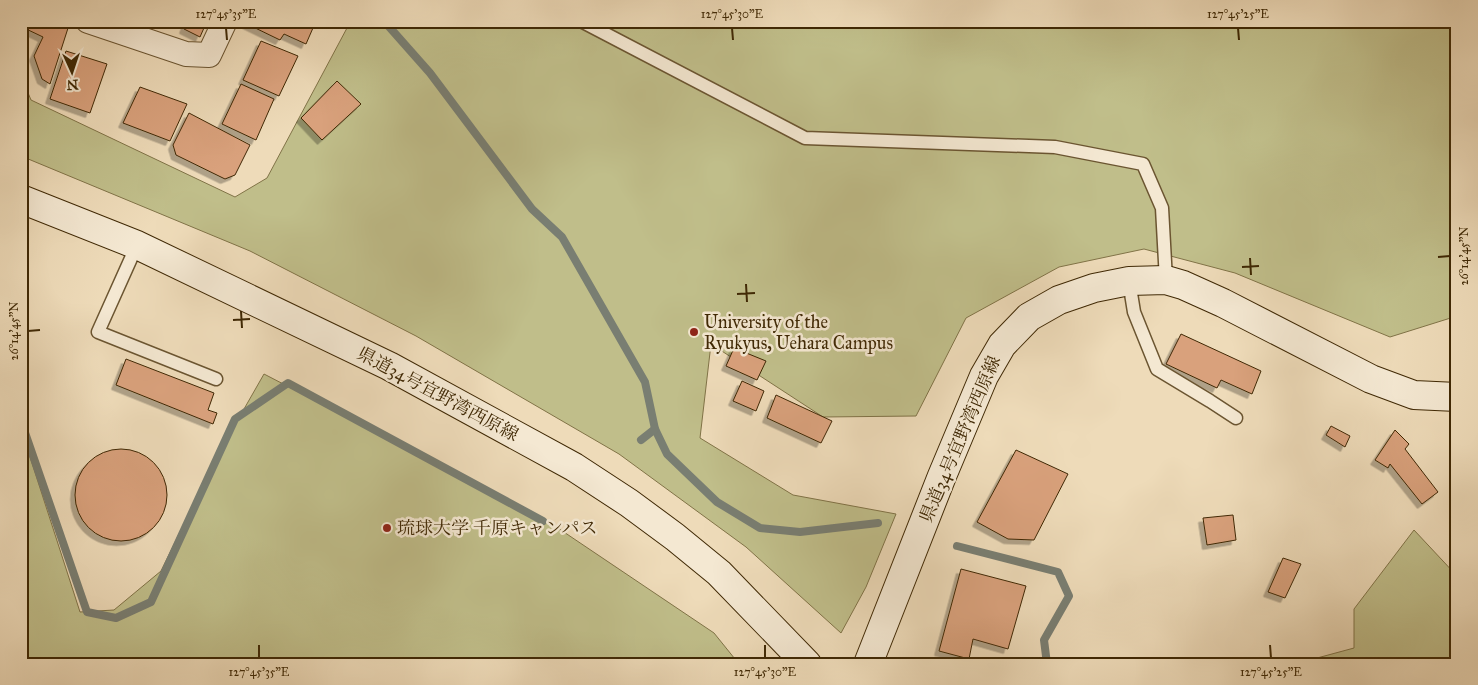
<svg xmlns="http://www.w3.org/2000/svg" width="1478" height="685" font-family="'IM FELL Great Primer','Noto Serif JP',serif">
<defs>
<filter id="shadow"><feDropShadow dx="-4.5" dy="4.5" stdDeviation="0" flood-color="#0004"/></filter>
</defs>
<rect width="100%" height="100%" fill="#eedbb9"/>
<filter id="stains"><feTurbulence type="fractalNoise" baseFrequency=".004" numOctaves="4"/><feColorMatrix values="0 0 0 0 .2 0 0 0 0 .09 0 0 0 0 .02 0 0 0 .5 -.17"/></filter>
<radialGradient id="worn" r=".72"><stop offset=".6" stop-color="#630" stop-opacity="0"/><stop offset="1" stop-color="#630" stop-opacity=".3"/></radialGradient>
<g fill="#c0be8a" stroke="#807347">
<path d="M 348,21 L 1457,21 L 1457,316 L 1390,337 L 1235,273 L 1144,249 L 1059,267 L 966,318 L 916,416 L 823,417 L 711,344 L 700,438 L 793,495 L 896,514 L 866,587 L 841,633 L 746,547 L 619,454 L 416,336 L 250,251 L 21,156 L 21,76 L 31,100 L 235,197 L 267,178 L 347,28 Z"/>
<path d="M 264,374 L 546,520 L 714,633 L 739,664 L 21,664 L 21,429 L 80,612 L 114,610 L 161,571 L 216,458 Z"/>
<path d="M 1414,530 L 1457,576 L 1457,664 L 1295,664 L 1354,648 L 1354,609 Z"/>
</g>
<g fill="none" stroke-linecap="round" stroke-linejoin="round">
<g stroke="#797e72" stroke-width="8">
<path d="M 384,21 L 430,73 L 532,209 L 562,237 L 645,382 L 655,429 L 667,454 L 717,502 L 760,528 L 800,532 L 878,523"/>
<path d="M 21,421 L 87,612 L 116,618 L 151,602 L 235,419 L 288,383 L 543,521"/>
<path d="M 641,440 L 655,429"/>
<path d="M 957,546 L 1058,572 L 1069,596 L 1044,640 L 1047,664"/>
</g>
</g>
<g fill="#d9a17c" stroke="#3f2804" filter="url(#shadow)">
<path d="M 23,21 L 59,21 L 69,25 L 50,84 L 42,79 L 34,56 L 43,37 L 22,27 Z"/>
<path d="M 187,21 L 207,21 L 200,37 L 184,29 Z"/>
<path d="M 248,21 L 316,21 L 306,44 L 284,34 L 280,40 L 247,24 Z"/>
<path d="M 261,41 L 298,56 L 279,96 L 243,80 Z"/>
<path d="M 66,51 L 107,64 L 90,113 L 50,99 Z"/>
<path d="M 337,81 L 361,104 L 322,140 L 301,118 Z"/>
<path d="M 241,84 L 274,99 L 256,140 L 222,124 Z"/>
<path d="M 140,87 L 187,104 L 170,141 L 123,123 Z"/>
<path d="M 189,113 L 250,145 L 235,175 L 225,179 L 176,155 L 173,145 Z"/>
<path d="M 1181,334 L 1261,371 L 1252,394 L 1221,380 L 1217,388 L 1166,364 Z"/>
<path d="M 734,348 L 766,361 L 757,380 L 726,366 Z"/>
<path d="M 126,359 L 214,393 L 208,410 L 217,413 L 213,424 L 116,385 Z"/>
<path d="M 742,381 L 764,391 L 756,411 L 733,401 Z"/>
<path d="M 776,395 L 832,421 L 821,443 L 767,418 Z"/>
<path d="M 1331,426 L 1350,436 L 1345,447 L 1326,435 Z"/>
<path d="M 1395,430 L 1409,444 L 1405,449 L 1438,492 L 1422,504 L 1390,464 L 1388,468 L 1375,460 Z"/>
<circle cx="121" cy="495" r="46"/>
<path d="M 1016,450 L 1068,474 L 1034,540 L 1008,539 L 977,522 Z"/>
<path d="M 1233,515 L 1236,540 L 1207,545 L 1203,518 Z"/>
<path d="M 1283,558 L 1301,564 L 1285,598 L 1268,592 Z"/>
<path d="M 961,569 L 1026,586 L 1008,649 L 973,639 L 969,659 L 939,651 Z"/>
</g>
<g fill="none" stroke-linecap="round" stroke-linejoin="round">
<defs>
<g id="service">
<path d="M 581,21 L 805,138 L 1055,147 L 1143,164 L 1162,208 L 1166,280"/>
<path d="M 137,245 L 98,332 L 216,379"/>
<path d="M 1129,281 L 1134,312 L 1157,369 L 1210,401 L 1236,418"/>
</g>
<path id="minor" d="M 88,21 L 186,54 L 209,55 L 225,21"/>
<g id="secondary">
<path d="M 21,199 L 137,245 L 389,366 L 574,467 L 629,503 L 675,537 L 719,573 L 807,664"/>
<path d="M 868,664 L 942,476 L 984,376 L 1002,345 L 1029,317 L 1059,300 L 1094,288 L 1129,281 L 1166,280 L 1183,285 L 1223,303 L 1371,379 L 1414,395 L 1457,397"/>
</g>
</defs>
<use href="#service" stroke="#6b5531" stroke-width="15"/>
<use href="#minor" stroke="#6b5531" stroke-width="26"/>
<use href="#secondary" stroke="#3f2804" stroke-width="30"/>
<use href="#service" stroke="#f4e8d2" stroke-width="12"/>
<use href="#minor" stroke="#f4e8d2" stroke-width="24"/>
<use href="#secondary" stroke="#f4e8d2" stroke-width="28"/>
</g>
<path fill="none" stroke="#3f2804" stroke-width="2" d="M 226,28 L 227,40M 732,28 L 733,40M 1238,28 L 1239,40M 1438,257 L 1450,256M 1250,258 L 1251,275M 1242,267 L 1259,266M 746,284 L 747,302M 737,294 L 755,293M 241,311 L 242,328M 233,320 L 250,319M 28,331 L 40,330M 259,645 L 259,658M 765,645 L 765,658M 1270,645 L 1271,658"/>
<g fill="#8f2418" stroke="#f4e8d2" stroke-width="2">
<circle cx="694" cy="332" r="5"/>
<circle cx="387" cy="528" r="5"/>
</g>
<g text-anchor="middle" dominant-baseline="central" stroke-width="5" stroke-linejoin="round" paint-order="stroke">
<g font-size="18" fill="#3f2804" stroke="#f4e8d2" text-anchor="start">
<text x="704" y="322">University of the<tspan x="704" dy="21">Ryukyus, Uehara Campus</tspan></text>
<text x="397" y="528">琉球大学 千原キャンパス</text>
</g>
<g font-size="18" fill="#3f2804" stroke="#f4e8d2">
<text transform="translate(438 394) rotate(28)">県道34号宜野湾西原線</text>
<text transform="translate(960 439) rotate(-67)">県道34号宜野湾西原線</text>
</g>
</g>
<rect width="1478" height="685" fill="none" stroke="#eedbb9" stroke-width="55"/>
<g transform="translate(72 72) rotate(177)" stroke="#f4e8d2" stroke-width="4" paint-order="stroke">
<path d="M0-4L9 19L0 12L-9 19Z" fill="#3f2804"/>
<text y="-8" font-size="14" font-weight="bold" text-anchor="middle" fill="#3f2804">N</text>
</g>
<rect x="28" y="28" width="1422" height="630" fill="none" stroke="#3f2804" stroke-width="2"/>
<g font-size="12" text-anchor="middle" fill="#3f2804">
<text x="226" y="18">127°45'35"E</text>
<text x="732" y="18">127°45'30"E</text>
<text x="1238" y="18">127°45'25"E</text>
<text transform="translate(1464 256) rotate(-90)" y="4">26°14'45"N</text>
<text transform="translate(14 331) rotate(-90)" y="4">26°14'45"N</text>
<text x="259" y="676">127°45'35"E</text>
<text x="765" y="676">127°45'30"E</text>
<text x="1271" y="676">127°45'25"E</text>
</g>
<rect width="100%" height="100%" filter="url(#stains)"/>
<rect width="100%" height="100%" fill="url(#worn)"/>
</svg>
